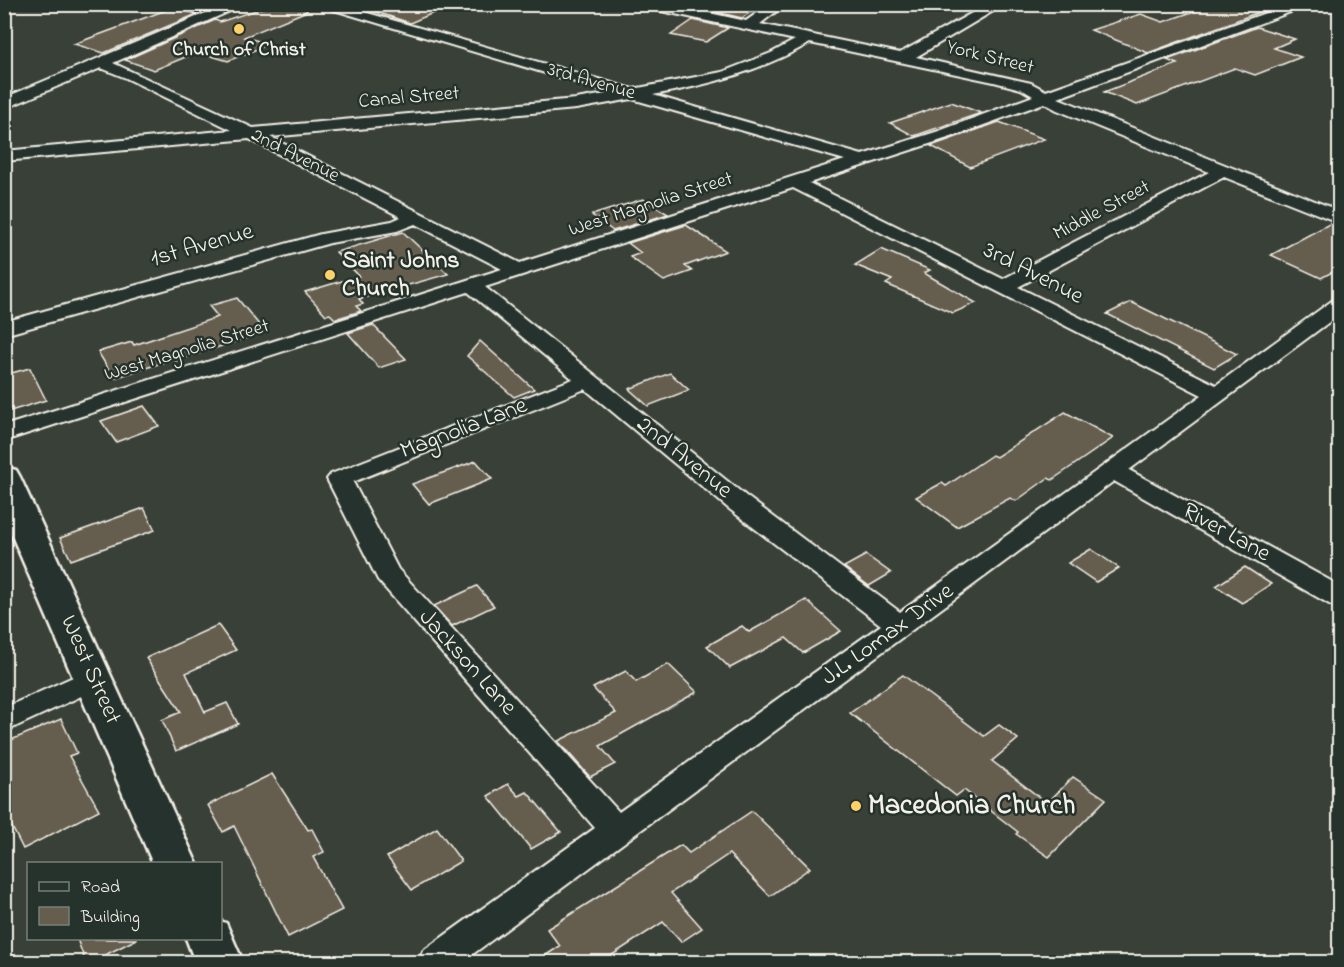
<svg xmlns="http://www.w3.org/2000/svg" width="1344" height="967" font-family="'Indie Flower',sans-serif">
<rect width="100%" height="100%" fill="#394037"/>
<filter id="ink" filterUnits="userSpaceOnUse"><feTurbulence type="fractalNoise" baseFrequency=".0167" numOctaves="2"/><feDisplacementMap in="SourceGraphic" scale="12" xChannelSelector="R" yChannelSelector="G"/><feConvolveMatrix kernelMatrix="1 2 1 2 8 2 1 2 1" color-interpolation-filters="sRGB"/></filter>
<g filter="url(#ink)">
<g fill="#655d4e" stroke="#f4f1e8" stroke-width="1.5">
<path d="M 274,4 L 305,4 L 307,11 L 244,37 L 269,44 L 228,61 L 198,52 L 154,70 L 125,60 L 215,20 L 220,22 Z"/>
<path d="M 352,4 L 452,4 L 452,5 L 410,23 Z"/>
<path d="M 716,4 L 762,4 L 742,18 L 708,10 Z"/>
<path d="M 1215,4 L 1269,4 L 1270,8 L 1148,53 L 1091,30 L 1141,14 L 1163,22 Z"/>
<path d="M 174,7 L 197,14 L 104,53 L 74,44 Z"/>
<path d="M 693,20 L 728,28 L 706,42 L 671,35 Z"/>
<path d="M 1257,27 L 1295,39 L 1274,48 L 1301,57 L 1255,75 L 1235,68 L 1137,105 L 1104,92 L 1177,64 L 1167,60 Z"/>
<path d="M 951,102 L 981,113 L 914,136 L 890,123 Z"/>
<path d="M 999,122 L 1044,139 L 970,167 L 931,146 Z"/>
<path d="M 643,199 L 668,214 L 613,231 L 592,215 Z"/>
<path d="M 1333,222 L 1340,225 L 1340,268 L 1321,278 L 1271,255 Z"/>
<path d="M 686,225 L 726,251 L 685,266 L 692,271 L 664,281 L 630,257 L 641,253 L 628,243 Z"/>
<path d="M 403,232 L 448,274 L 359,299 L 363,304 L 356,306 L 361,311 L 335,319 L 330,314 L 326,315 L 305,292 L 359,276 L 336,252 Z"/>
<path d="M 881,249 L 930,270 L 924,273 L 976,303 L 953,313 L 886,284 L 892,280 L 855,265 Z"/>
<path d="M 237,298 L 265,332 L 176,361 L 174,359 L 114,378 L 98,352 L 132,342 L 134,345 L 218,317 L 209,306 Z"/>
<path d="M 1131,302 L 1237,354 L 1214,368 L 1107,314 Z"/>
<path d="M 373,325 L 406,359 L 379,368 L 348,333 Z"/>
<path d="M 480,341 L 534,389 L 514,397 L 467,356 Z"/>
<path d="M 30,368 L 46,400 L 4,413 L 4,375 Z"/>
<path d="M 670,373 L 689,390 L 648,406 L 629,389 Z"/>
<path d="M 144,406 L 159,426 L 116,442 L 101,421 Z"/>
<path d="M 1065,412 L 1113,438 L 1052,480 L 1048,478 L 1016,501 L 1010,498 L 957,527 L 916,497 L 942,483 L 946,486 L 992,455 L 996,457 Z"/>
<path d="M 476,461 L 492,479 L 429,504 L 412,484 Z"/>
<path d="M 144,508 L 155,530 L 71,560 L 60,538 Z"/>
<path d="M 1091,549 L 1119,568 L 1096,582 L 1068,563 Z"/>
<path d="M 866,555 L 891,573 L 869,586 L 844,567 Z"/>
<path d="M 1245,567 L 1271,584 L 1242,603 L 1216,586 Z"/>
<path d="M 477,586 L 494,606 L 452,626 L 434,606 Z"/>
<path d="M 806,600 L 841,631 L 803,653 L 786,638 L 730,668 L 707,646 L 742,626 L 749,632 Z"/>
<path d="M 218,625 L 236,650 L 186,673 L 205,712 L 227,703 L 238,724 L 176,751 L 162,720 L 181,712 L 146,658 Z"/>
<path d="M 668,664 L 697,692 L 600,746 L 615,764 L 590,777 L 558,741 L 616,713 L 593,688 L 626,671 L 636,682 Z"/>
<path d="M 903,675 L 984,736 L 999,725 L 1018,739 L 992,761 L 1047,803 L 1073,777 L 1106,799 L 1049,857 L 1016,834 L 1018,832 L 964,790 L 956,796 L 850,713 Z"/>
<path d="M 61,719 L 77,753 L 69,756 L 99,810 L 23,849 L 4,811 L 4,743 Z"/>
<path d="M 272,774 L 308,830 L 312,829 L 324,852 L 313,857 L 342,910 L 288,937 L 234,826 L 223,832 L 208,805 Z"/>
<path d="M 508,784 L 519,796 L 527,792 L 561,832 L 531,849 L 488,796 Z"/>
<path d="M 752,811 L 810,868 L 770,896 L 729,854 L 671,893 L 702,928 L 681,942 L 663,922 L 600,963 L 534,963 L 560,946 L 547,929 L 681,845 L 689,853 Z"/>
<path d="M 437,828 L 461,861 L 412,890 L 387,857 Z"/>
<path d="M 77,939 L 137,939 L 89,963 L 86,963 Z"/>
</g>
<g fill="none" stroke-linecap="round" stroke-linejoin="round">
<defs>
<g id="street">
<path d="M 227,4 L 246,4 L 113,63 L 253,128 L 576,99 L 612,93 L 314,4 L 336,4 L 633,89 L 722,72 L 771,53 L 795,40 L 647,8 L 641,4 L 668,4 L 746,21 L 770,4 L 786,4 L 760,24 L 900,53 L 988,4 L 1005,4 L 916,57 L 1031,83 L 1046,91 L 1291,4 L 1312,4 L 1058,98 L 1340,211 L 1340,223 L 1224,177 L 1018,287 L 1216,385 L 1333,300 L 1340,298 L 1340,314 L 1129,470 L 1340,586 L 1340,607 L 1331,605 L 1114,481 L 462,962 L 418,962 L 423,951 L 595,828 L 378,580 L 327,479 L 331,474 L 573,379 L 468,292 L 4,441 L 4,426 L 502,269 L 415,224 L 397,231 L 330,243 L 4,335 L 4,322 L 321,234 L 392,221 L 401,217 L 249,139 L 4,161 L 4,151 L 232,130 L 126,78 L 101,68 L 4,109 L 4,98 ZM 810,43 L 994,82 L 1021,89 L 1033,96 L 939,131 L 862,155 L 653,95 C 709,85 760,71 810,43 ZM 632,99 L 845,160 L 520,263 L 270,137 L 576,109 ZM 1044,103 L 1057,110 L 1209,172 L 1003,279 L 809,183 L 951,137 ZM 793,188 L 1202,395 L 900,612 L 746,496 L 485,287 ZM 585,389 L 728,508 L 881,625 L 619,812 L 398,569 L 353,482 Z"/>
<path d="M 93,668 L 103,672 L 107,679 L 103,686 L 4,732 L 4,708 Z"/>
</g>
<g id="secondary">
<path d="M 4,467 L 16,470 L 20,477 L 197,864 L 153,864 L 4,517 Z"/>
<path d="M 220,921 L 226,923 L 243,962 L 195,962 L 186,938 L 220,938 Z"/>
</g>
</defs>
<use href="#street" stroke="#f4f1e8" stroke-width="4"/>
<use href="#secondary" stroke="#f4f1e8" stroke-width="5"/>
<use href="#street" fill="#26332d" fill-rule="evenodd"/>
<use href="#secondary" fill="#26332d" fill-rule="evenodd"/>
</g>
</g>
<g fill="#ffd166" stroke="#26332d" stroke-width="2">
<circle cx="239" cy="29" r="6"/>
<circle cx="330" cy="275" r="6"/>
<circle cx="856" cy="806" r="6"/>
</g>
<g text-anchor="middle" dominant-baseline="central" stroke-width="5" stroke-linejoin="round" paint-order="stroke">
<g font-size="20" font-weight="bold" fill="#f4f1e8" stroke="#26332d">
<text x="239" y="50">Church of Christ</text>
</g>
<g font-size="20" fill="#f4f1e8" stroke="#26332d">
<text transform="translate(990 58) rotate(14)">York Street</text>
<text transform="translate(591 82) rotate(16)">3rd Avenue</text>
<text transform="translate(409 98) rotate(-5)">Canal Street</text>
<text transform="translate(295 156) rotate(27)">2nd Avenue</text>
<text transform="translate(651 205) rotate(-18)">West Magnolia Street</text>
<text transform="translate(1102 211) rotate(-28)">Middle Street</text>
<text transform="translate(187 351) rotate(-17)">West Magnolia Street</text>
</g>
<g font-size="24" fill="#f4f1e8" stroke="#26332d">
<text transform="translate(202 246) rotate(-16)">1st Avenue</text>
<text transform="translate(1033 274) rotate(27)">3rd Avenue</text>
<text transform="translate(464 429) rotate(-21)">Magnolia Lane</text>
<text transform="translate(684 458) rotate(39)">2nd Avenue</text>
<text transform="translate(1226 533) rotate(29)">River Lane</text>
<text transform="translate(888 635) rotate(-36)">J.L. Lomax Drive</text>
<text transform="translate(467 663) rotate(48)">Jackson Lane</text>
<text transform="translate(90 670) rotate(66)">West Street</text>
</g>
<g font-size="24" font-weight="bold" fill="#f4f1e8" stroke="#26332d" text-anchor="start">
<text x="342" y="261">Saint Johns<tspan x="342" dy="28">Church</tspan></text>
</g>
<g font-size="28" font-weight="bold" fill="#f4f1e8" stroke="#26332d" text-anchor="start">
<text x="868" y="806">Macedonia Church</text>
</g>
</g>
<rect width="1344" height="967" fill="none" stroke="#26332d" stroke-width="24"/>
<rect x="12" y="12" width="1320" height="943" fill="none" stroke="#f4f1e8" stroke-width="2" filter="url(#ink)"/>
<rect x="27" y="862" width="195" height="78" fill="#26332d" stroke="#787f78" stroke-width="1.5"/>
<rect x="39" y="882" width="30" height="9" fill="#26332d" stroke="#787f78" stroke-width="1.5"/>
<text x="81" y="892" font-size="18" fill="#f4f1e8">Road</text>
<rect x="39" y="907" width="30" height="18" fill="#655d4e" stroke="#787f78" stroke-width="1.5"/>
<text x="81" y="922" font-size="18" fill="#f4f1e8">Building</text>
</svg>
